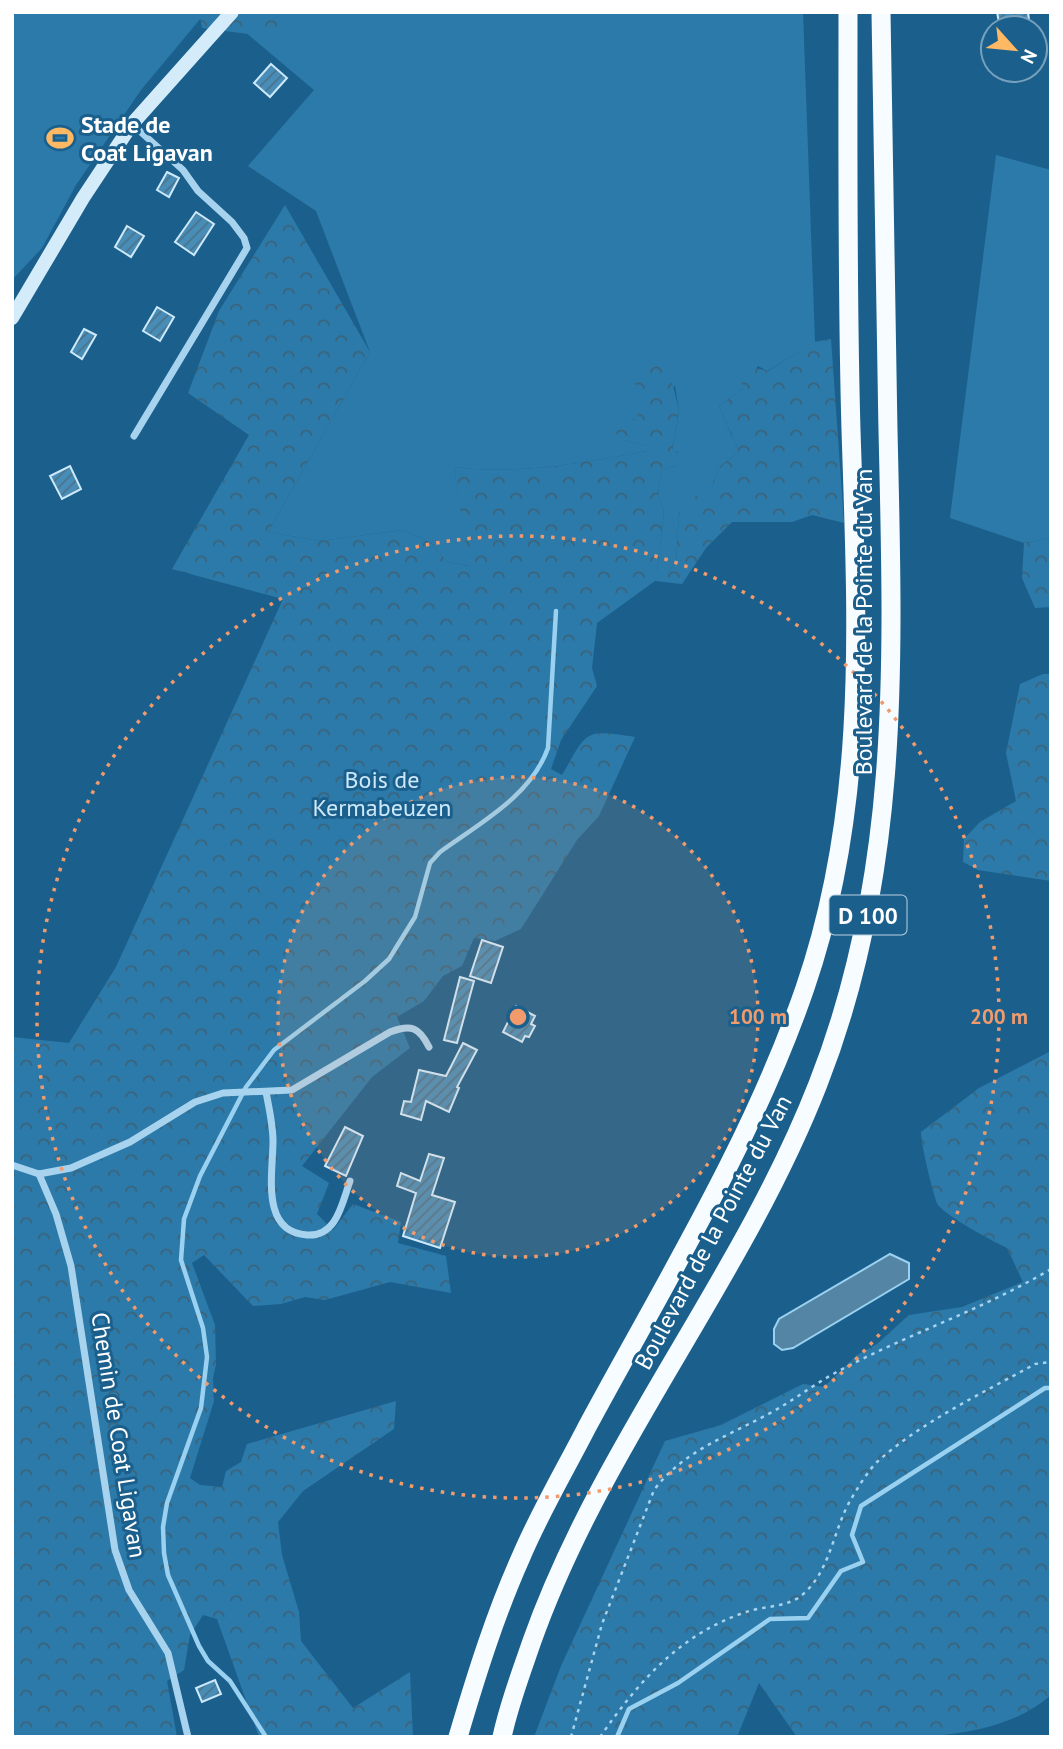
<svg xmlns="http://www.w3.org/2000/svg" width="1063" height="1749" font-family="'PT Sans',sans-serif">
<defs>
<pattern id="forest-crowns" width="20" height="18" patternUnits="userSpaceOnUse" patternTransform="scale(1.75)"><rect width="20" height="18" fill="#2b7aa9"/><path d="M2 6a3 3 0 1 1 6 0M12 15a3 3 0 1 1 6 0" fill="none" stroke="#3c637a"/></pattern>
<pattern id="building-hatch" width="6" height="6" patternUnits="userSpaceOnUse" patternTransform="scale(1.75)"><rect width="6" height="6" fill="#488db7"/><path d="M-1 1l2-2M0 6l6-6M5 7l2-2" fill="none" stroke="#4a738c"/></pattern>
</defs>
<rect width="100%" height="100%" fill="#1b608d"/>
<g fill="#2b7aa9">
<path d="M 12,12 L 206,12 L 141,90 L 76,185 L 42,248 L 12,280 Z"/>
<path d="M 253,12 L 803,12 L 815,342 L 767,371 L 758,366 L 743,388 L 719,406 L 739,452 L 718,468 L 712,486 L 679,512 L 676,562 L 669,572 L 657,572 L 664,512 L 658,495 L 661,471 L 677,465 L 678,452 L 672,451 L 679,411 L 675,386 L 645,405 L 623,440 L 650,446 L 647,451 C 583,463 519,475 454,467 L 470,566 L 447,562 L 431,543 L 404,530 L 319,541 L 268,532 L 370,352 L 316,211 L 248,166 L 314,90 L 238,26 Z"/>
<path d="M 996,155 L 1051,170 L 1051,538 L 1024,543 L 950,518 Z"/>
</g>
<g fill="url(#forest-crowns)">
<path d="M 199,12 L 295,12 L 271,37 L 202,28 Z"/>
<path d="M 285,205 L 370,352 L 268,532 L 319,541 L 404,530 L 431,543 L 447,562 L 469,566 L 454,467 C 519,475 583,463 647,451 L 649,446 L 623,440 L 611,429 L 614,422 L 623,417 L 634,419 L 645,405 L 635,383 L 649,364 L 669,368 L 679,411 L 672,450 L 680,454 L 681,459 L 677,465 L 661,471 L 658,495 L 664,512 L 657,572 L 669,572 L 676,562 L 679,512 L 682,505 L 712,486 L 718,468 L 739,452 L 719,406 L 743,388 L 740,375 L 749,366 L 768,371 L 814,342 L 831,339 L 844,523 L 812,515 L 792,522 L 732,522 L 706,548 L 682,584 L 655,581 L 597,623 L 592,668 L 597,686 L 561,740 L 551,769 L 562,775 C 588,731 583,729 635,737 L 599,816 L 577,840 L 521,929 L 495,941 L 474,938 L 462,966 L 443,976 L 424,1001 L 397,1017 L 410,1048 L 372,1077 L 302,1166 L 329,1183 L 317,1214 L 333,1230 L 353,1204 L 401,1222 L 398,1243 L 446,1256 L 451,1293 L 390,1282 L 325,1300 L 305,1297 L 281,1304 L 253,1306 L 204,1255 L 192,1263 L 215,1325 L 216,1364 L 213,1378 L 214,1401 L 190,1478 L 200,1485 L 222,1487 L 226,1471 L 241,1462 L 247,1444 L 396,1401 L 394,1429 L 303,1491 L 278,1522 L 282,1555 L 299,1612 L 301,1641 L 353,1708 L 410,1672 L 413,1737 L 259,1737 L 217,1619 L 203,1615 L 190,1635 L 184,1670 L 167,1681 L 177,1737 L 12,1737 L 12,1037 L 69,1043 L 116,967 L 283,599 L 172,569 L 249,435 L 188,393 L 219,311 Z"/>
<path d="M 1051,538 L 1051,607 L 1035,608 L 1022,578 L 1024,543 Z"/>
<path d="M 1043,674 L 1051,674 L 1051,881 L 978,870 L 963,862 L 964,839 L 980,822 L 1016,801 L 1006,753 L 1020,684 Z"/>
<path d="M 1051,1051 L 1051,1695 C 991,1749 874,1737 797,1737 L 759,1683 L 737,1737 L 534,1737 L 561,1666 L 665,1441 L 721,1425 L 803,1384 L 824,1387 L 857,1355 L 877,1344 L 909,1315 L 962,1307 L 1023,1282 L 1007,1248 C 991,1240 949,1218 938,1205 C 934,1199 920,1140 921,1132 L 979,1088 Z"/>
</g>
<path fill="#5485a4" stroke="#9ad1f0" stroke-width="2" d="M 890,1254 L 909,1263 L 909,1279 L 793,1348 L 782,1350 L 774,1344 L 774,1329 L 779,1319 Z"/>
<g fill="none" stroke-linecap="round" stroke-linejoin="round">
<g stroke="#9ad1f0" stroke-width="4.5">
<path d="M 266,1737 L 230,1681 L 208,1661 L 199,1646 L 168,1575 L 164,1553 L 163,1527 L 167,1503 L 201,1408 L 207,1357 L 203,1328 L 181,1260 L 184,1219 L 200,1176 L 246,1087 L 274,1050 L 365,981 L 389,959 L 415,917 L 430,863 L 440,852 C 480,823 531,796 548,748 L 556,611"/>
<path d="M 617,1737 L 629,1709 L 678,1683 L 770,1619 L 808,1618 L 841,1571 L 863,1562 L 852,1535 L 861,1506 L 1045,1388 L 1051,1388"/>
</g>
</g>
<g fill="url(#building-hatch)" stroke="#cde9fa" stroke-width="2">
<path d="M 997,12 L 1028,12 L 1030,28 L 1000,28 Z"/>
<path d="M 271,64 L 287,78 L 270,97 L 254,83 Z"/>
<path d="M 167,172 L 179,178 L 169,197 L 157,190 Z"/>
<path d="M 196,212 L 214,224 L 194,255 L 175,242 Z"/>
<path d="M 127,226 L 144,236 L 131,257 L 115,247 Z"/>
<path d="M 157,307 L 174,317 L 160,341 L 143,331 Z"/>
<path d="M 84,329 L 96,335 L 82,359 L 71,352 Z"/>
<path d="M 70,466 L 81,489 L 62,499 L 50,476 Z"/>
<path d="M 482,940 L 503,947 L 491,983 L 470,976 Z"/>
<path d="M 460,977 L 474,981 L 457,1043 L 444,1040 Z"/>
<path d="M 516,1006 L 535,1016 L 531,1024 L 535,1026 L 529,1037 L 525,1036 L 522,1042 L 503,1032 Z"/>
<path d="M 463,1043 L 477,1050 L 457,1087 L 459,1088 L 449,1112 L 426,1101 L 421,1120 L 401,1114 L 404,1101 L 411,1102 L 419,1070 L 446,1076 Z"/>
<path d="M 345,1127 L 363,1136 L 346,1176 L 325,1166 Z"/>
<path d="M 429,1154 L 444,1158 L 432,1195 L 455,1202 L 440,1248 L 403,1236 L 416,1193 L 397,1186 L 401,1173 L 420,1181 Z"/>
<path d="M 215,1680 L 221,1694 L 202,1702 L 196,1688 Z"/>
</g>
<g fill="none" stroke-linecap="round" stroke-linejoin="round">
<g stroke="#a8d3ee" stroke-width="2.5" stroke-dasharray="3.5 5" stroke-linecap="butt">
<path d="M 571,1737 L 602,1624 L 654,1490 C 684,1450 729,1436 772,1412 C 794,1400 813,1385 835,1373 C 905,1335 982,1310 1051,1269"/>
<path d="M 600,1737 C 639,1681 680,1634 746,1612 C 763,1606 789,1607 802,1595 C 830,1572 833,1531 850,1501 C 857,1489 867,1472 877,1462 C 921,1422 983,1393 1035,1364 L 1051,1362"/>
</g>
<g stroke="#a8d3ee" stroke-width="7">
<path d="M 132,124 L 183,170 L 198,191 L 232,222 L 244,238 L 247,248 L 134,436"/>
<path d="M 266,1092 C 269,1108 273,1125 273,1141 C 273,1173 260,1232 307,1235 C 337,1237 342,1203 350,1181"/>
<path d="M 12,1165 L 39,1174 L 71,1168 L 130,1142 L 195,1102 L 223,1093 L 292,1090 L 390,1032 C 411,1024 419,1027 429,1047"/>
<path d="M 39,1174 L 56,1214 L 71,1266 L 115,1550 L 129,1590 L 168,1653 L 188,1737"/>
</g>
<path stroke="#d4ebfa" stroke-width="14" d="M 12,318 L 83,198 L 132,124 L 232,12"/>
<g stroke="#f6fcff" stroke-width="19">
<path d="M 458,1737 C 476,1676 495,1615 521,1557 C 540,1512 565,1470 587,1427 C 664,1284 752,1142 805,988 C 868,805 857,620 851,430 C 847,291 848,152 848,12"/>
<path d="M 502,1737 C 509,1704 521,1673 532,1641 C 602,1444 742,1279 818,1084 C 902,871 893,655 888,430 C 885,291 883,152 881,12"/>
</g>
</g>
<circle cx="518" cy="1017" r="240" fill="#f19b6d" fill-opacity=".12"/>
<g fill="none" stroke="#f19b6d" stroke-width="3.5" stroke-dasharray="3.5 7">
<circle cx="518" cy="1017" r="240"/>
<circle cx="518" cy="1017" r="481"/>
</g>
<defs>
<symbol id="stadium-bare" viewBox="-9 -9 18 18"><path d="M0-5a6.5 5 0 1 0 0 10a6.5 5 0 1 0 0-10ZM-3.5-1.8h7v3.6h-7Z" fill="#ffb864" stroke="#1b608d" stroke-width="2.5" paint-order="stroke"/></symbol>
</defs>
<g fill-rule="evenodd">
<use href="#stadium-bare" x="41" y="119" width="38" height="38"/>
</g>
<g text-anchor="middle" dominant-baseline="central" stroke-width="6" stroke-linejoin="round" paint-order="stroke">
<rect fill="#1b608d" stroke="#bbcfdd" stroke-width="2" x="829.5" y="895.5" width="77" height="39" rx="5"/>
<g font-size="23" font-weight="bold" fill="#fff">
<text x="868" y="915">D 100</text>
</g>
<g font-size="24" font-weight="bold" fill="#fff" stroke="#1b608d" text-anchor="start">
<text x="81" y="124">Stade de<tspan x="81" dy="28">Coat Ligavan</tspan></text>
</g>
<g font-size="24" fill="#fff" stroke="#1b608d">
<text transform="translate(863 622) rotate(-90)">Boulevard de la Pointe du Van</text>
<text transform="translate(713 1232) rotate(-62)">Boulevard de la Pointe du Van</text>
<text transform="translate(119 1435) rotate(81)">Chemin de Coat Ligavan</text>
</g>
<g font-size="24" fill="#cde9fa" stroke="#1b608d">
<text x="382" y="779">Bois de<tspan x="382" dy="28">Kermabeuzen</tspan></text>
</g>
</g>
<circle cx="518" cy="1017" r="10" fill="#f19b6d" stroke="#1b608d" stroke-width="3.5"/>
<g font-size="21" text-anchor="middle" font-weight="bold" fill="#f19b6d" stroke="#1b608d" stroke-width="6" stroke-linejoin="round" paint-order="stroke">
<text x="758" y="1024">100 m</text>
<text x="999" y="1024">200 m</text>
</g>
<rect width="1063" height="1749" fill="none" stroke="#ffffff" stroke-width="28"/>
<g transform="translate(1014 49) rotate(117)"><circle r="33" fill="#1b608d" stroke="#76a0bb" stroke-width="2"/>
<path d="M0-5L12 26L0 18L-12 26Z" fill="#ffb864"/>
<text y="-10" font-size="19" font-weight="bold" text-anchor="middle" fill="#ffffff">N</text>
</g>
</svg>
